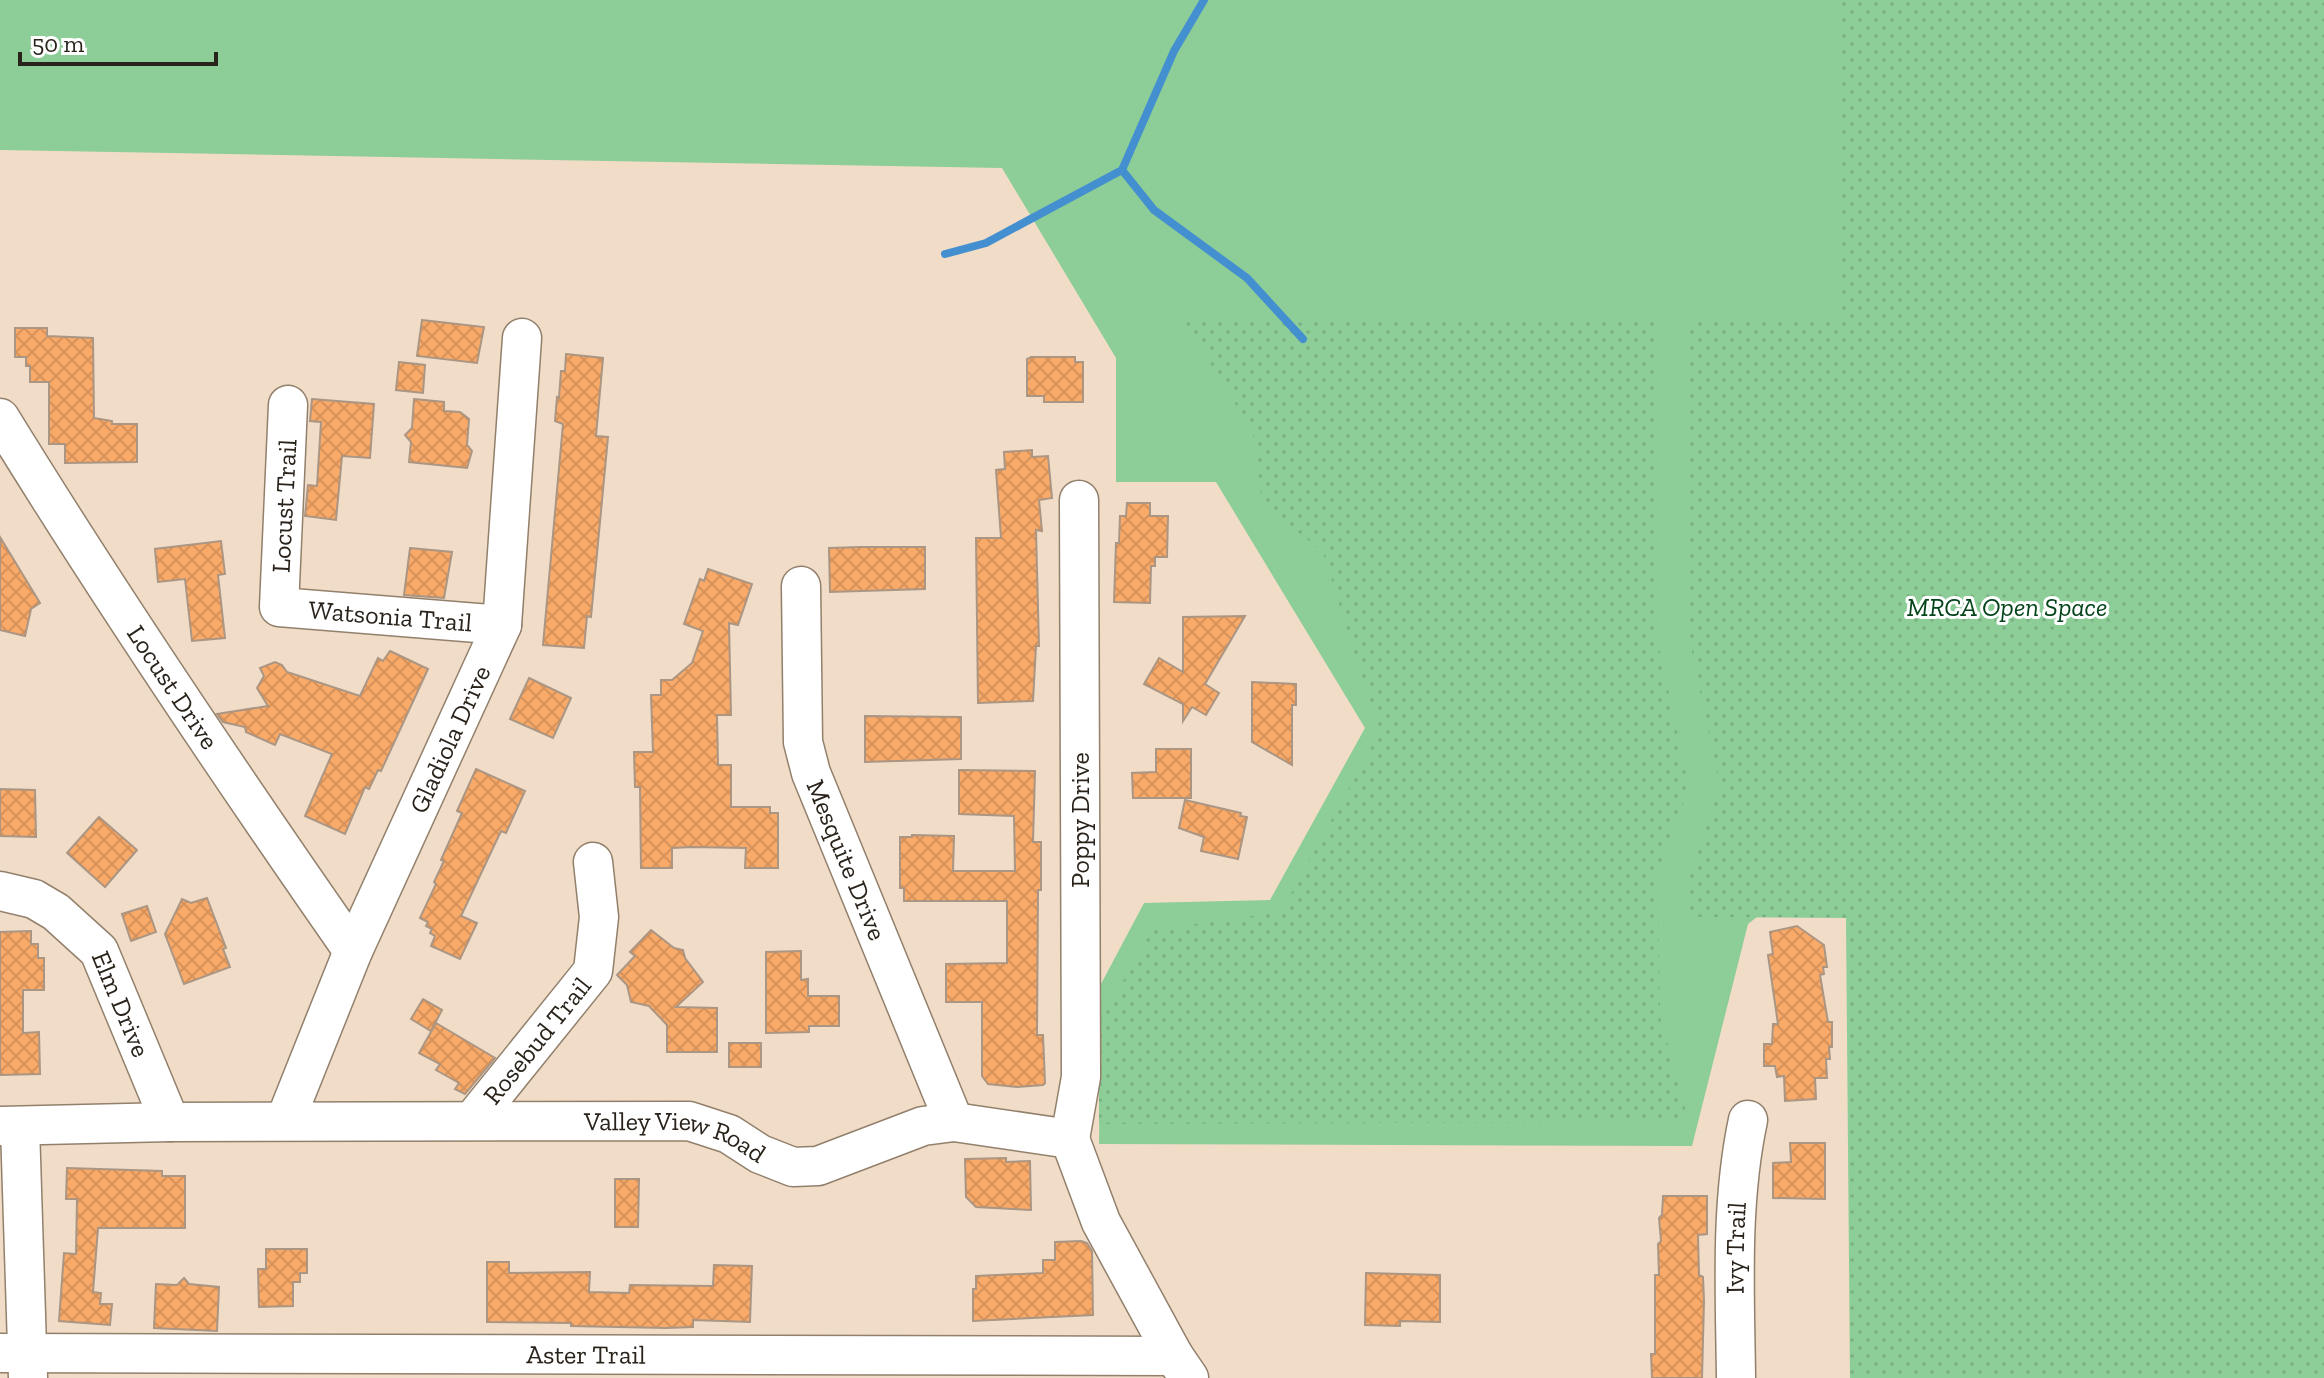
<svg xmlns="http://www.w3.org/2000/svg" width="2324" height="1378" font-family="'Zilla Slab',serif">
<defs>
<pattern id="park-dots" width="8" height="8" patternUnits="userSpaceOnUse" patternTransform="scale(2)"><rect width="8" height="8" fill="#8dcd98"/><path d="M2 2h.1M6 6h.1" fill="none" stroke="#7ab082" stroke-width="1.8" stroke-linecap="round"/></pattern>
<pattern id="building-cross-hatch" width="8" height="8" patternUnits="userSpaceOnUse" patternTransform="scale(2)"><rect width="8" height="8" fill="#f9aa68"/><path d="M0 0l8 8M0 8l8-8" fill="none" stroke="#d6925a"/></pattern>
</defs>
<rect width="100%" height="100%" fill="#f0dcc7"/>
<path fill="#8dcd98" d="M 0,0 L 2324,0 L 2324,1378 L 1881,902 L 1775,903 L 1748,924 L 1692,1146 L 1099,1144 L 1101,984 L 1144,903 L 1270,900 L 1365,728 L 1216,482 L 1116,482 L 1116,358 L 1002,168 L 0,150 Z"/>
<g fill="url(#park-dots)">
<path d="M 1839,0 L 2324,0 L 2324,1378 L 1850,1378 L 1846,918 L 1688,917 L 1688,878 L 1720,787 L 1687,628 L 1689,321 L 1841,321 Z"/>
<path d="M 1184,320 L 1658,321 L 1656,633 L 1689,787 L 1658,875 L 1660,1016 L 1689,1122 L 1099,1124 L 1099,1024 L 1152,930 L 1281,912 L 1379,733 L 1323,552 L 1262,503 L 1253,433 Z"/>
</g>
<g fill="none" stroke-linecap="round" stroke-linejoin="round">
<g stroke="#438fd0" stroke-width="8">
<path d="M 1122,170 L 1154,210 L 1247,278 L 1303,339"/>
<path d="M 945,254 L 986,243 L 1122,170 L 1174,51 L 1204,0"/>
</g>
</g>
<g fill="url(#building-cross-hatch)" stroke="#ab9583" stroke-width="2">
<path d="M 422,320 L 484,327 L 477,363 L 417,356 Z"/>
<path d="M 15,328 L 47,328 L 47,336 L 93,338 L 94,418 L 112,421 L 112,424 L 137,424 L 137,462 L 65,463 L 65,444 L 49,444 L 49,382 L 30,382 L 30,366 L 26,366 L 26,357 L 15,357 Z"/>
<path d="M 566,354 L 603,358 L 596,436 L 608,437 L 591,617 L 587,616 L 584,648 L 543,645 L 563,424 L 555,421 L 557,397 L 559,398 L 561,371 L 565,371 Z"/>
<path d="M 1031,357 L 1075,357 L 1075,362 L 1083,362 L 1083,402 L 1044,402 L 1044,396 L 1027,396 L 1027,359 Z"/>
<path d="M 399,362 L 425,365 L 423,393 L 396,390 Z"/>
<path d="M 312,399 L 374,404 L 370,458 L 342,456 L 336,520 L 305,516 L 308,485 L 317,486 L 321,422 L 310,421 Z"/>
<path d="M 414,399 L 444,402 L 444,411 L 460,412 L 469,419 L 467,445 L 472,451 L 467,468 L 409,462 L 411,442 L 405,435 L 412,428 Z"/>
<path d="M 1032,450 L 1032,457 L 1048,456 L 1052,498 L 1039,500 L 1042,531 L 1036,530 L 1039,646 L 1036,646 L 1033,701 L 978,703 L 976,538 L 1001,538 L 996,470 L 1005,469 L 1004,452 Z"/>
<path d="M 1127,503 L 1150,503 L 1150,516 L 1168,516 L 1167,557 L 1155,557 L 1155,566 L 1151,566 L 1150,603 L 1114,602 L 1116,543 L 1119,543 L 1120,516 L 1126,516 Z"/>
<path d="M 0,537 L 40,603 L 31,609 L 25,636 L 0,630 Z"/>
<path d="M 221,541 L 225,574 L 218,575 L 225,638 L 192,641 L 185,579 L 158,582 L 155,549 Z"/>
<path d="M 862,547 L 925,547 L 925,589 L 830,592 L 829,548 Z"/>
<path d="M 410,548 L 452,552 L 444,598 L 404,595 Z"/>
<path d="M 708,569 L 752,584 L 738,625 L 729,623 L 731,715 L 717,715 L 718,765 L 731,765 L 731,807 L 770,807 L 770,813 L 778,813 L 778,868 L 745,868 L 746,848 L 692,847 L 672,848 L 672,868 L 641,868 L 640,787 L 635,787 L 634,752 L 653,752 L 651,695 L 661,695 L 661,680 L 672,680 L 692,663 L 703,631 L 684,624 L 700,579 L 704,581 Z"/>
<path d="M 1245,616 L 1205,684 L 1219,693 L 1206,715 L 1192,707 L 1183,721 L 1183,704 L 1144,684 L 1159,658 L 1183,672 L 1183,617 Z"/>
<path d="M 390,651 L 428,669 L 381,771 L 378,770 L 369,789 L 365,787 L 345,834 L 305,816 L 332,754 L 280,734 L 275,745 L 246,732 L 245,727 L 223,722 L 217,714 L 268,706 L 257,688 L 264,676 L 260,668 L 275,662 L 282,665 L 287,672 L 360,696 L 378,658 L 383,661 Z"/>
<path d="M 529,678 L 571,698 L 553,738 L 510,719 Z"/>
<path d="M 1252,682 L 1296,684 L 1296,705 L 1292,705 L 1292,765 L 1252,742 Z"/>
<path d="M 865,716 L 961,717 L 961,759 L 865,762 Z"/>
<path d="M 1156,749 L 1191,749 L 1191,798 L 1133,798 L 1132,773 L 1156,772 Z"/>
<path d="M 476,769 L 525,791 L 506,833 L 501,831 L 461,916 L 477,923 L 460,959 L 431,946 L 435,936 L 430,933 L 432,929 L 426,926 L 428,922 L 420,918 L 436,884 L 434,882 L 444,861 L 441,860 L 462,813 L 457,811 Z"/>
<path d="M 959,770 L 1035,771 L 1033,842 L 1041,842 L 1041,890 L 1038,890 L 1037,1035 L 1043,1035 L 1045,1083 L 1043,1085 L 1017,1087 L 988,1084 L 982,1076 L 982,1002 L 946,1002 L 946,964 L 1007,963 L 1007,901 L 904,901 L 904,888 L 900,888 L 900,837 L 912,837 L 912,835 L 954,836 L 953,871 L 1015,871 L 1014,816 L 959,814 Z"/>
<path d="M 0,789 L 35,790 L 36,837 L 0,836 Z"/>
<path d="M 1185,800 L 1241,813 L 1240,816 L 1247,817 L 1238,859 L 1201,851 L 1204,837 L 1179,828 Z"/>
<path d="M 99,817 L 137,850 L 105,887 L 67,853 Z"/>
<path d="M 207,898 L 226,948 L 223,949 L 230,967 L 184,984 L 165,934 L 182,899 L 191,903 Z"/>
<path d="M 147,906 L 156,932 L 131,941 L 122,914 Z"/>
<path d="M 1797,926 L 1824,945 L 1827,967 L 1823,967 L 1824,974 L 1820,975 L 1828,1022 L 1832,1022 L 1832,1047 L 1829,1047 L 1830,1059 L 1826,1059 L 1827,1078 L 1815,1078 L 1816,1099 L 1785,1101 L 1784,1076 L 1777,1077 L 1775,1066 L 1764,1066 L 1764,1044 L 1772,1044 L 1773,1024 L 1778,1024 L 1768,955 L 1773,954 L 1770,932 Z"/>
<path d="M 651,930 L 674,948 L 683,950 L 685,958 L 703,982 L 676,1007 L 717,1008 L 717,1052 L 667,1052 L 667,1025 L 649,1006 L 631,1002 L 627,985 L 617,975 L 635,956 L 630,952 Z"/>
<path d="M 31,931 L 31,944 L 38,944 L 38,958 L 44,958 L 44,990 L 23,990 L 23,1033 L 39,1032 L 40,1074 L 0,1075 L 0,932 Z"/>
<path d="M 801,951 L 801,980 L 808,979 L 808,996 L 839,996 L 839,1026 L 809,1026 L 809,1032 L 766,1033 L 766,952 Z"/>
<path d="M 423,999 L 442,1010 L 431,1031 L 411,1019 Z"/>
<path d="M 436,1023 L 495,1058 L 465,1094 L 455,1089 L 459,1083 L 436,1070 L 440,1064 L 419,1053 Z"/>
<rect x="729" y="1043" width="32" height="24"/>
<path d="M 1790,1143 L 1825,1143 L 1825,1199 L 1773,1198 L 1773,1163 L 1791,1162 Z"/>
<path d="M 1006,1158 L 1006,1162 L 1030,1161 L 1031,1210 L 976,1207 L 966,1197 L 965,1159 Z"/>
<path d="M 67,1168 L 162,1171 L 162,1176 L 185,1176 L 185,1228 L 98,1228 L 93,1292 L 101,1293 L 100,1304 L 112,1304 L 110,1325 L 59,1321 L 64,1253 L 76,1254 L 77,1199 L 66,1199 Z"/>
<path d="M 615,1179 L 639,1179 L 638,1227 L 615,1227 Z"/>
<path d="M 1663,1196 L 1707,1196 L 1707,1234 L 1698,1235 L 1699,1275 L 1703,1277 L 1704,1301 L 1702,1378 L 1652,1378 L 1651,1354 L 1655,1354 L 1655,1275 L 1659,1275 L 1658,1244 L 1661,1241 L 1659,1218 L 1662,1215 Z"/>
<path d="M 1081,1241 L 1087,1243 L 1092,1251 L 1093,1315 L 973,1321 L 973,1289 L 976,1289 L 976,1276 L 1043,1273 L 1043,1260 L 1055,1260 L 1055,1242 Z"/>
<path d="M 266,1249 L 307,1249 L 307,1273 L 300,1273 L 300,1282 L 293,1282 L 293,1306 L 259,1307 L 258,1269 L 266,1269 Z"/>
<path d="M 487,1262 L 509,1262 L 509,1273 L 590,1272 L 589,1292 L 629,1293 L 630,1285 L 713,1286 L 714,1265 L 752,1266 L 750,1322 L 693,1320 L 693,1327 L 666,1328 L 571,1326 L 571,1323 L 487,1322 Z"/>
<path d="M 1366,1273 L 1440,1275 L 1440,1322 L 1400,1321 L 1400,1326 L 1365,1325 Z"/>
<path d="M 184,1278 L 189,1284 L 219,1287 L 217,1331 L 154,1328 L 156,1284 L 177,1285 Z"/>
</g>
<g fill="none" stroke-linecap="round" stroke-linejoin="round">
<defs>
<g id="minor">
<path id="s1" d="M 288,405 L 279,607 L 502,625"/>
<path id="s2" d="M 0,418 C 112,600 231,776 353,951"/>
<path id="s3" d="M 801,586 L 803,742 L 811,773 L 954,1122"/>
<path id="s4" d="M 0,891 L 34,899 L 56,912 L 99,951 L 170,1122"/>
<path id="s5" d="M 473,1120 L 593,971 L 599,917 L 593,862"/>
<path id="s6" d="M 285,1121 L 353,951 L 502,625 L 522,338"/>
<path id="s7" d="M 0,1126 L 170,1122 L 689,1121 L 729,1134 L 760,1154 L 793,1167 L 818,1166 L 923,1126 L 954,1122 L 1070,1139"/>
<path d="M 20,1127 L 28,1378"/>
<path d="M 1070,1139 L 1081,1077 L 1079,500"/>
<path d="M 1070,1139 L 1101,1222 L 1174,1356 L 1189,1378"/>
<path id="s8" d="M 0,1353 L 1174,1356"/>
<path id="s9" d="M 1736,1378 C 1735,1291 1730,1205 1748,1120"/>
</g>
</defs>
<use href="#minor" stroke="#92806c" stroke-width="41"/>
<use href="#minor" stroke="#fff" stroke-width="38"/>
</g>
<g text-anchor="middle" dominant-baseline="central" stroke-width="6" stroke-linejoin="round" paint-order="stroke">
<g font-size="26" fill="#2a231b" stroke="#fff">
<text transform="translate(284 506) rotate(-87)">Locust Trail</text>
<text stroke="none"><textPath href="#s1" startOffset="314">Watsonia Trail</textPath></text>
<text stroke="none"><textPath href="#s2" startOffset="320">Locust Drive</textPath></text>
<text stroke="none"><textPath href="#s6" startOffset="416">Gladiola Drive</textPath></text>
<text transform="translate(1080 820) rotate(-90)">Poppy Drive</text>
<text stroke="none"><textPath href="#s3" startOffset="282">Mesquite Drive</textPath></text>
<text stroke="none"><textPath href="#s4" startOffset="176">Elm Drive</textPath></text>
<text stroke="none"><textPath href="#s5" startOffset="102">Rosebud Trail</textPath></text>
<text stroke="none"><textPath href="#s7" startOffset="678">Valley View Road</textPath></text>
<text stroke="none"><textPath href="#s9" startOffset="130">Ivy Trail</textPath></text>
<text stroke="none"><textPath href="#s8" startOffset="586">Aster Trail</textPath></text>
</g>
<g font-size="26" font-style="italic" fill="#03441a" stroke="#fff">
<text x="2007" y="607">MRCA Open Space</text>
</g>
</g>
<path d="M20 52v12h196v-12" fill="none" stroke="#2a231b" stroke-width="4"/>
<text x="32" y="52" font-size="24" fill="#2a231b" stroke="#ffffff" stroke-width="6" paint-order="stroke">50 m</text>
</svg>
